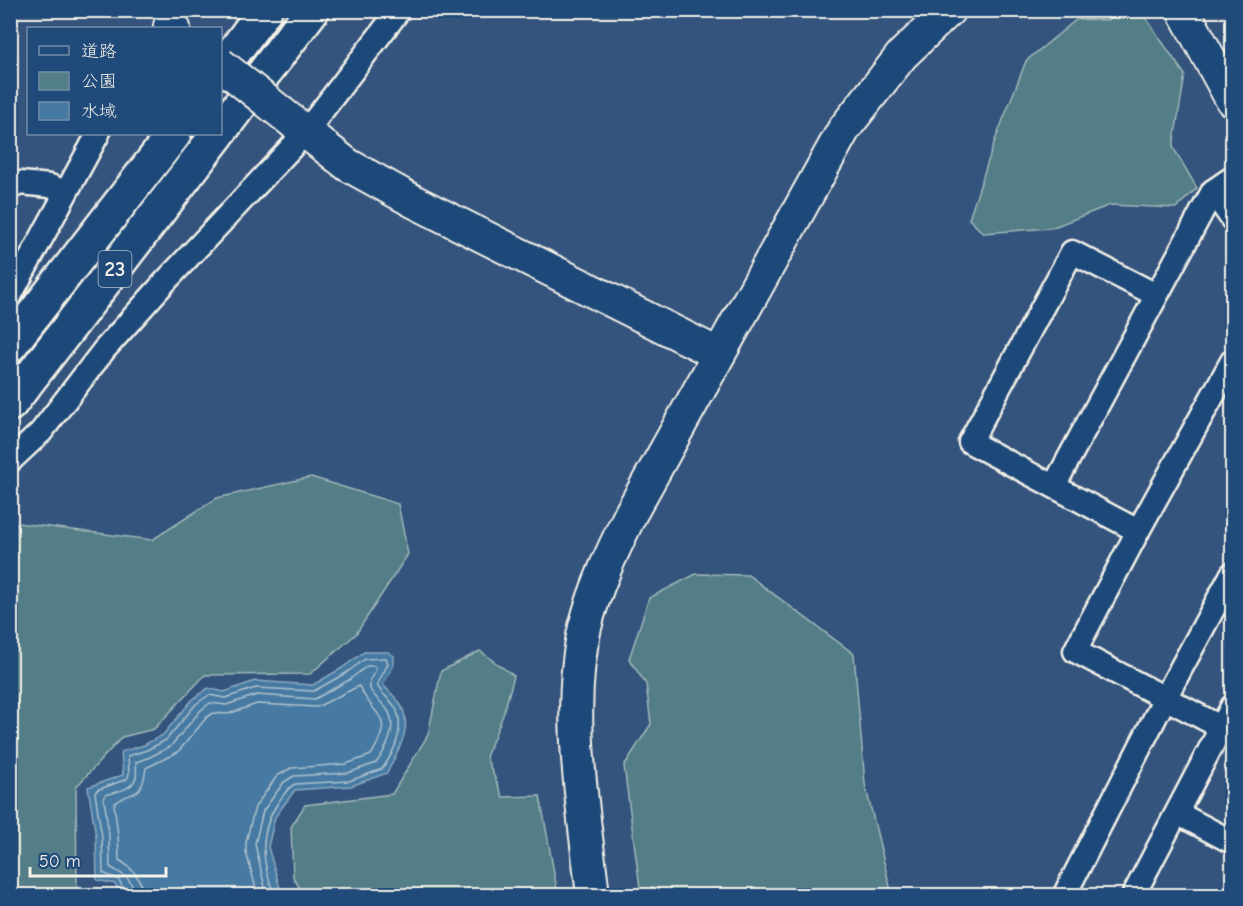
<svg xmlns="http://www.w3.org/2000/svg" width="1243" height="906" font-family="'Comic Neue','Klee One',sans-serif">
<rect width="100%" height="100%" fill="#34547e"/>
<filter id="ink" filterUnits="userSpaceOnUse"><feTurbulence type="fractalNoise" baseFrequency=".0167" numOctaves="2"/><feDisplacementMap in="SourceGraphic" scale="12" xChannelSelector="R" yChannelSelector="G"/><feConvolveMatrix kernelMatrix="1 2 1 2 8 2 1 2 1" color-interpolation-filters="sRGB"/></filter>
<g filter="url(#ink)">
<g fill="#527e87" stroke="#a3b8b8" stroke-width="1.5">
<path d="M 1112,11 L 1141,11 L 1185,75 L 1173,147 L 1197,188 L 1176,208 L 1110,205 L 1051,228 L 983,233 L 969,219 L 994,143 L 1026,61 L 1077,19 L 1109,20 Z"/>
<path d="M 311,477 L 398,504 L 408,554 L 356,634 L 310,674 L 205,675 L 154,729 L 122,737 L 76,787 L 77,895 L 11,895 L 11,531 L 18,523 L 152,540 L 217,498 Z"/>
<path d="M 696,574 L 748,575 L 854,654 L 865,784 L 892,895 L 641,895 L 624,766 L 651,724 L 646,684 L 629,659 L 649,598 Z"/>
<path d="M 480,651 L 514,676 L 503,715 L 486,757 L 503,797 L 540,796 L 558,895 L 304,895 L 293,877 L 291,827 L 305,805 L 392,794 L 428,735 L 441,671 Z"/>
</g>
<path fill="#467aa3" stroke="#8caabf" stroke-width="1.5" d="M 364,652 L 388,652 L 394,656 L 394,665 L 383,685 C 388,690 394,696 399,702 C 415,726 398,751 387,773 L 351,786 L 295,790 L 275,817 L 268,847 L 282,895 L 122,895 L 115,884 L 97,880 L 96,837 L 88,787 L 123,775 L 121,752 L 144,745 L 163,735 L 192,700 L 208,688 L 224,692 L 255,681 L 313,685 L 342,668 Z"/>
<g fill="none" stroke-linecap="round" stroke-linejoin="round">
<g stroke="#aec1cc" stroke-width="1.5">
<path d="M 127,896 L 119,880 L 103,873 L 102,837 L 95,793 L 97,790 L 127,779 L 129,774 L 128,756 L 147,750 L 166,740 L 196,704 L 209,695 L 225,698 L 256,688 L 314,691 L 346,673 L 365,659 L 386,658 L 388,664 L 377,685 C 381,694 390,699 395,707 C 406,727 394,753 382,769 L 349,781 L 295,784 C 288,787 284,795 279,801 C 258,832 261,862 275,896"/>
<path d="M 134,896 C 133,877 123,875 110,867 L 109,836 L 104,798 L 105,795 C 115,792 133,790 136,777 C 137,772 136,767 136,762 L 150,757 L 171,746 L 201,710 L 210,703 L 226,705 L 257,695 L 315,699 L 349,680 L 367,666 L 374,666 L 376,670 L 370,680 L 370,689 C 374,698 383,702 388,711 C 398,727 386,750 376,763 L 348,773 L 294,776 L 284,782 L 263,811 L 255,844 L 267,896"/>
<path d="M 143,896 C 143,879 132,868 119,860 L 118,835 L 114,804 C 132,788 141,803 146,768 L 178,752 L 207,717 L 213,713 L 228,714 L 257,704 L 317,707 L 359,686 C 375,720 396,714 371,755 L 346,764 L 291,768 L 277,776 L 255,807 L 246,842 L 246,852 L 258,896"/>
</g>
<defs>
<g id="street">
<path d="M 10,188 L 20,183 L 50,186 L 65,192"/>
<path d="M 1213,191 L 1232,219"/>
<path d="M 10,296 L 98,134"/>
<path d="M 1232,361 L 1138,531 L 1075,651 L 1232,733"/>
<path d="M 10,461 L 41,432 L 104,350 L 163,284 L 305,133 L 399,10"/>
<path d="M 1054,486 L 1213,191 L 1232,178"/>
<path d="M 1138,531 L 970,442 L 1072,252 L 1156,295"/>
<path d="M 1177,813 L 1232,842"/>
<path d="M 1064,896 L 1165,698 L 1232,574"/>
<path d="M 1133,896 L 1232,707"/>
</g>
<g id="secondary">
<path d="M 1183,10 L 1232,100"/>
<path d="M 170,26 L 174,28"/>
<path d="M 293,122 L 348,165 L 415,202 L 718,354"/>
<path d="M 593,896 C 584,811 565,711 585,627 C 595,587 613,550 631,513 L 844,129 L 902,55 L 949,10"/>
</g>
<g id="highway">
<path d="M 220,71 L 265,10"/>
<path d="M 220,131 L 312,10"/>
<path d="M 10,345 L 174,134"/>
<path d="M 10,404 L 218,134"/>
</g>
</defs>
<use href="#street" stroke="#f4f1e8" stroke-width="27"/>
<use href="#secondary" stroke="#f4f1e8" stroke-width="36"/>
<use href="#highway" stroke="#f4f1e8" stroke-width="38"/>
<use href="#street" stroke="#1f4a7a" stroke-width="22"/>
<use href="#secondary" stroke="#1f4a7a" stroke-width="32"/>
<use href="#highway" stroke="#1f4a7a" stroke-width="33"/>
<defs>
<path id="secondary-bridge" d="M 220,64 L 293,122"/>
</defs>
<use href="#secondary-bridge" stroke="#f4f1e8" stroke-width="36" stroke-linecap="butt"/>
<use href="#secondary-bridge" stroke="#1f4a7a" stroke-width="32"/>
</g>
</g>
<g text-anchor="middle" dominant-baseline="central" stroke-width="6" stroke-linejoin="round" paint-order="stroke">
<rect fill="#1f4a7a" stroke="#b4bfc7" stroke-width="1.5" x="98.5" y="251" width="33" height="36" rx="4.5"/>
<g font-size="21" font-weight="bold" fill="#f4f1e8">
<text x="115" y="269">23</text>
</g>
</g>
<rect width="1243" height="906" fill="none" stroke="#1f4a7a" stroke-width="36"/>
<rect x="18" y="18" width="1207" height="870" fill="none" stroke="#f4f1e8" stroke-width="2" filter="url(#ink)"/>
<rect x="27" y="27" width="195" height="108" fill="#1f4a7a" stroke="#748da6" stroke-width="1.5"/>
<rect x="39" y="46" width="30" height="9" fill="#1f4a7a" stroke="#748da6" stroke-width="1.5"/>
<text x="81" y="57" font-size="18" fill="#f4f1e8">道路</text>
<rect x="39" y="72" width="30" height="18" fill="#527e87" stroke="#748da6" stroke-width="1.5"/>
<text x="81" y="87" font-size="18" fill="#f4f1e8">公園</text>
<rect x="39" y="102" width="30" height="18" fill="#467aa3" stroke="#748da6" stroke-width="1.5"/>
<text x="81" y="117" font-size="18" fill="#f4f1e8">水域</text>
<path d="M30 867v9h136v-9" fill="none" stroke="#f4f1e8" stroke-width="3"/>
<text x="39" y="867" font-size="18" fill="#f4f1e8" stroke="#1f4a7a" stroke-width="4.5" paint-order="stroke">50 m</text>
</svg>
